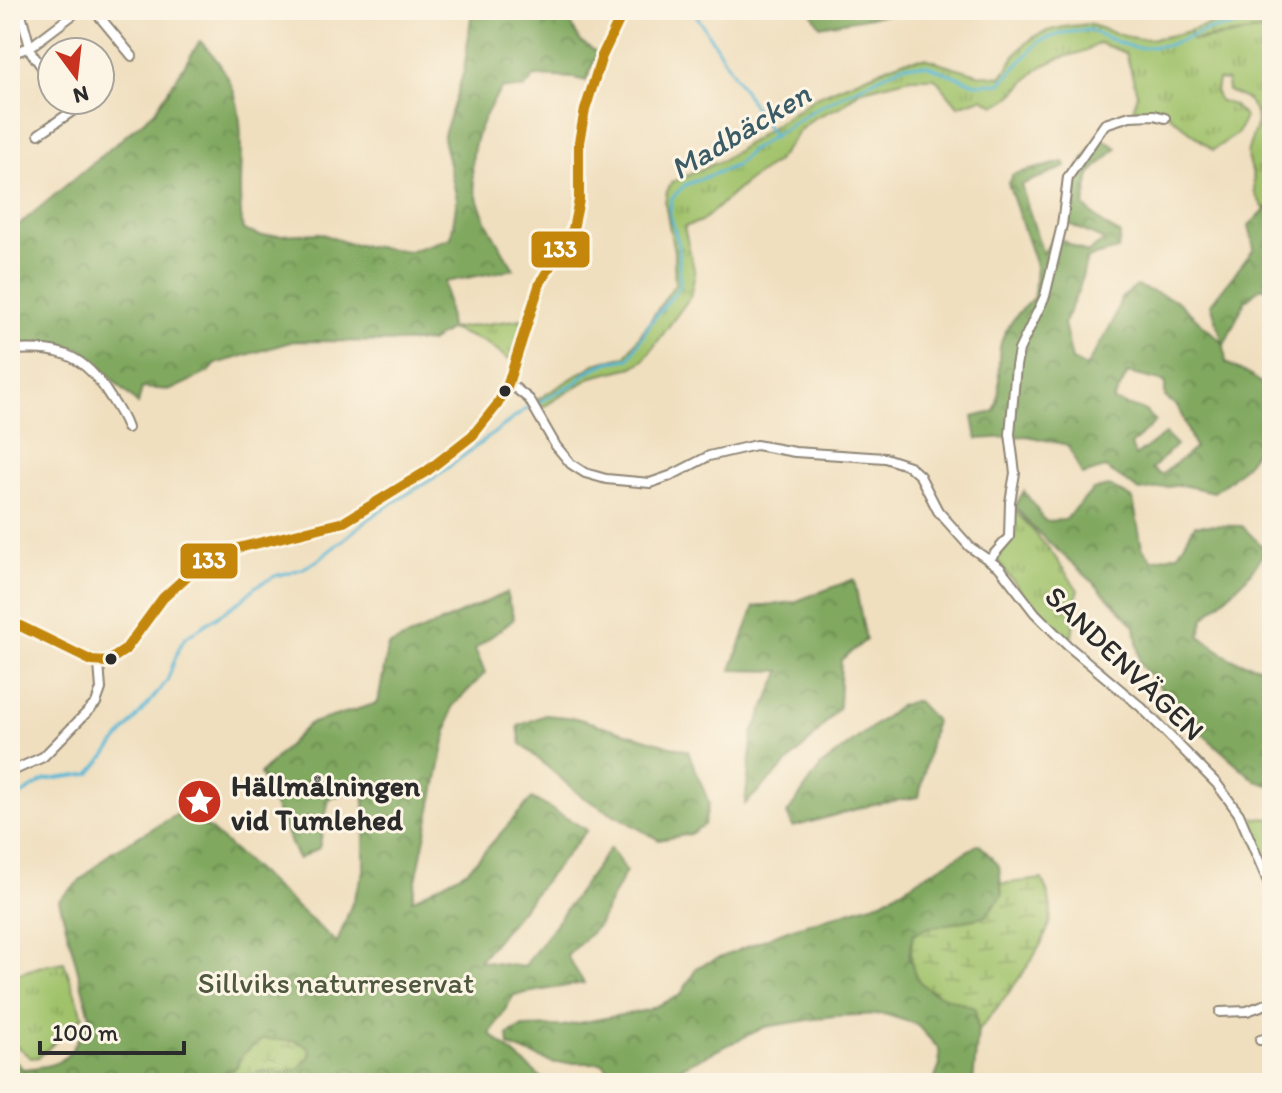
<svg xmlns="http://www.w3.org/2000/svg" width="1282" height="1093" font-family="Itim,sans-serif">
<defs>
<pattern id="grass-tufts" width="24" height="20" patternUnits="userSpaceOnUse" patternTransform="scale(2)"><rect width="24" height="20" fill="#a0c26b"/><path d="M3 7l-1-3M5 7V3M7 7l1-3M15 17l-1-3M17 17v-4M19 17l1-3" fill="none" stroke="#839e58"/></pattern>
<pattern id="forest-crowns" width="20" height="18" patternUnits="userSpaceOnUse" patternTransform="scale(2)"><rect width="20" height="18" fill="#80a85f"/><path d="M2 6a3 3 0 1 1 6 0M12 15a3 3 0 1 1 6 0" fill="none" stroke="#69894f"/></pattern>
<pattern id="wetland-marsh" width="20" height="14" patternUnits="userSpaceOnUse" patternTransform="scale(2)"><rect width="20" height="14" fill="#a0c26b"/><path d="M1 5h8M5 5V1M11 12h8M15 12V8" fill="none" stroke="#839e58"/></pattern>
</defs>
<rect width="100%" height="100%" fill="#fcf5e5"/>
<filter id="ink" filterUnits="userSpaceOnUse"><feTurbulence type="fractalNoise" baseFrequency=".0125" numOctaves="2"/><feDisplacementMap in="SourceGraphic" scale="16" xChannelSelector="R" yChannelSelector="G"/><feConvolveMatrix kernelMatrix="1 2 1 2 8 2 1 2 1" color-interpolation-filters="sRGB"/></filter>
<filter id="wash" filterUnits="userSpaceOnUse"><feTurbulence type="fractalNoise" baseFrequency=".006" numOctaves="4" result="noise"/><feDisplacementMap in="SourceGraphic" scale="32" xChannelSelector="R" yChannelSelector="G"/><feGaussianBlur stdDeviation="1.8" result="paint"/><feColorMatrix in="noise" values="0 0 0 0 0 0 0 0 0 0 0 0 0 0 0 0 0 1.4 0 .05"/><feComposite in="paint" operator="in"/></filter>
<g filter="url(#wash)">
<rect width="100%" height="100%" fill="#f0dfbf"/>
<g fill="url(#grass-tufts)" stroke="#66764b" stroke-width="2">
<path d="M 1089,24 C 1132,40 1144,44 1189,31 L 1192,40 L 1200,40 L 1272,29 L 1272,204 L 1265,210 L 1255,194 L 1253,175 L 1247,153 L 1257,122 L 1256,112 L 1248,100 L 1228,91 L 1227,81 L 1218,80 L 1216,92 L 1218,100 L 1233,105 L 1245,117 L 1238,133 L 1213,150 L 1164,111 L 1133,110 L 1137,93 L 1126,53 L 1099,43 C 1081,57 1059,54 1040,68 C 1023,80 1016,99 995,105 L 982,98 L 958,106 L 935,78 L 911,78 L 859,91 L 842,106 L 814,118 L 800,130 L 776,162 L 749,180 L 702,221 L 684,227 L 695,273 L 690,297 L 644,360 L 633,367 L 592,377 L 543,407 L 537,400 L 595,364 L 626,356 L 675,284 L 674,251 L 665,203 L 667,191 L 672,182 L 723,160 L 816,97 L 902,61 L 924,58 L 978,74 L 1001,77 C 1008,69 1012,59 1019,51 C 1036,28 1063,27 1089,24 Z"/>
<path d="M 523,319 L 511,361 L 484,342 L 450,329 Z"/>
<path d="M 1012,507 L 1050,550 L 1078,590 L 1071,644 L 1035,609 L 998,562 L 996,557 L 1012,536 Z"/>
<path d="M 1244,817 L 1272,819 L 1272,879 Z"/>
<path d="M 64,962 L 83,1016 L 39,1057 L 31,1058 L 10,1041 L 10,976 L 42,966 Z"/>
</g>
<g fill="url(#forest-crowns)" stroke="#566a45" stroke-width="2" fill-rule="evenodd">
<path d="M 472,10 L 564,10 L 580,41 L 598,53 L 586,81 L 575,78 L 535,76 L 524,89 L 502,88 C 452,159 471,202 514,269 L 445,282 L 450,329 L 430,342 L 294,341 L 216,364 L 209,372 L 171,390 L 142,388 L 138,404 L 80,348 L 10,343 L 10,239 L 14,229 L 155,111 L 200,41 C 263,102 231,156 243,230 L 261,236 L 320,233 L 350,244 L 409,251 L 451,238 L 457,199 L 443,138 L 464,71 Z"/>
<path d="M 810,10 L 912,10 L 820,26 Z"/>
<path d="M 1099,137 L 1117,148 L 1090,174 L 1084,206 L 1105,226 L 1120,234 L 1118,250 L 1087,258 L 1079,289 L 1064,323 L 1072,360 L 1086,367 L 1113,322 L 1121,298 L 1137,286 L 1176,300 L 1223,343 L 1211,304 L 1254,249 L 1249,225 L 1272,204 L 1272,287 L 1260,288 L 1245,301 L 1224,345 L 1226,363 C 1239,370 1259,377 1267,391 C 1282,431 1244,472 1214,492 L 1181,485 L 1140,491 L 1105,468 L 1082,475 L 1068,445 L 1027,436 L 977,439 L 973,417 L 994,412 C 1004,389 995,367 1001,343 C 1006,325 1020,310 1034,297 L 1036,266 L 1008,183 L 1013,174 L 1064,162 L 1066,167 L 1021,185 L 1043,254 L 1054,236 L 1087,253 L 1104,240 L 1069,224 C 1066,184 1077,168 1099,137 ZM 1128,373 L 1165,382 L 1165,397 L 1178,407 L 1195,448 L 1161,475 L 1152,469 L 1176,445 L 1165,434 L 1135,456 L 1131,445 L 1156,421 L 1145,411 L 1113,401 Z"/>
<path d="M 1109,486 L 1133,499 L 1142,547 L 1152,560 L 1178,554 L 1195,525 L 1242,526 L 1266,550 L 1247,577 L 1204,618 L 1200,636 L 1231,659 L 1272,671 L 1272,786 L 1256,781 L 1191,724 L 1140,664 L 1135,626 L 1094,583 L 1031,526 L 1015,506 L 1024,491 L 1045,521 L 1065,520 L 1093,490 Z"/>
<path d="M 854,579 L 866,640 L 841,660 L 839,707 L 813,738 L 745,804 L 753,733 L 781,671 L 731,670 L 754,607 L 794,602 Z"/>
<path d="M 506,593 L 514,619 L 475,649 L 485,673 L 452,707 L 412,900 L 468,870 L 532,798 L 587,830 L 479,961 L 524,967 L 610,848 L 626,871 L 597,927 L 567,956 L 584,983 L 514,995 L 490,1034 L 548,1083 L 245,1083 L 259,1071 L 285,1072 L 239,1059 L 236,1068 L 221,1076 L 216,1083 L 10,1083 L 10,1056 L 23,1069 C 72,1065 68,1056 90,1016 L 59,900 L 111,852 L 180,813 L 210,829 L 337,943 L 364,871 L 364,786 L 329,799 L 319,848 L 298,859 L 260,774 L 309,724 L 378,703 L 388,646 Z"/>
<path d="M 917,701 L 935,720 L 919,797 L 871,805 L 793,827 L 787,814 L 821,766 L 901,705 Z"/>
<path d="M 545,715 L 576,718 L 688,751 L 709,803 L 704,825 L 690,834 L 659,840 L 581,796 L 521,744 L 518,726 Z"/>
<path d="M 979,844 L 999,866 L 1002,895 L 985,917 L 927,928 L 913,934 L 909,958 L 930,991 L 975,1008 L 978,1031 L 973,1083 L 933,1083 L 940,1065 L 939,1049 L 916,1024 L 884,1014 L 833,1016 L 765,1027 L 649,1083 L 618,1083 L 603,1063 L 554,1063 L 509,1046 L 508,1034 L 523,1027 L 563,1026 L 648,1010 L 681,995 L 697,967 L 790,929 L 882,901 Z"/>
</g>
<g fill="url(#wetland-marsh)" stroke="#66764b" stroke-width="2">
<path d="M 1234,10 L 1272,10 L 1272,29 L 1192,40 L 1189,31 L 1233,16 Z"/>
<path d="M 1042,879 C 1048,893 1053,906 1050,921 C 1044,951 998,1007 978,1031 L 975,1008 C 932,992 903,989 913,935 L 927,928 L 985,917 L 1002,895 L 1001,884 Z"/>
<path d="M 263,1039 L 296,1041 L 308,1047 L 311,1054 L 299,1069 L 285,1072 L 259,1071 L 245,1083 L 216,1083 L 221,1076 L 236,1068 L 244,1053 Z"/>
</g>
<g fill="none" stroke-linecap="round" stroke-linejoin="round">
<g stroke="#58b7d6" stroke-width="3">
<path d="M 693,10 L 774,138"/>
<path d="M 10,802 L 45,780 L 90,774 L 167,681 L 179,648 L 185,638 L 242,600 L 255,587 L 275,576 L 302,569 L 318,560 L 376,513 L 434,478 L 526,409 L 577,382 L 588,371 L 609,362 L 629,359 L 651,322 L 680,286 L 678,242 L 670,215 L 671,199 L 685,185 L 735,166 L 750,151 L 817,108 L 904,65 L 926,65 L 976,84 L 1001,83 L 1040,41 L 1063,33 L 1089,30 L 1122,44 L 1138,48 L 1168,45 L 1207,30 L 1248,24 L 1272,17"/>
</g>
</g>
</g>
<g filter="url(#ink)">
<g fill="none" stroke-linecap="round" stroke-linejoin="round">
<defs>
<g id="street">
<path d="M 20,10 L 30,47"/>
<path d="M 94,10 L 132,56"/>
<path d="M 28,48 L 52,81"/>
<path d="M 10,54 L 30,47 L 79,10"/>
<path d="M 39,134 L 74,110 L 66,100"/>
<path d="M 10,350 C 54,348 79,350 105,389 C 113,402 122,413 127,428"/>
<path d="M 509,383 L 529,399 L 556,446 L 571,464 L 585,473 L 606,479 L 650,483 L 670,476 L 709,456 L 756,445 L 795,452 L 885,458 L 909,466 L 920,476 L 938,511 L 970,547 L 1000,568 L 1035,613 L 1067,645 L 1141,707 L 1217,784 L 1239,814 L 1272,891"/>
<path d="M 989,560 L 1009,537 L 1010,502 L 1015,473 L 1010,434 L 1016,366 L 1019,350 L 1045,296 L 1062,225 L 1068,177 L 1105,124 L 1130,116 L 1154,115 L 1165,118"/>
<path d="M 10,621 C 24,627 90,663 97,663 C 125,664 143,624 157,605 C 164,596 173,587 182,579 C 221,541 285,538 336,526 C 357,517 374,504 393,492 C 439,464 483,438 507,387 C 523,354 527,317 540,283 C 549,260 571,244 576,220 C 582,194 577,168 579,142 C 582,104 605,43 624,10"/>
<path d="M 10,772 L 43,757 L 96,703 L 101,689 L 99,664"/>
<path d="M 1220,1012 L 1247,1011 L 1272,1002"/>
<path d="M 1260,1040 L 1272,1037"/>
</g>
</defs>
<use href="#street" stroke="#8e8575" stroke-width="12"/>
<use href="#street" stroke="#fff" stroke-width="8"/>
<defs>
<path id="bus-1" d="M 10,621 L 92,661 L 107,662 L 125,650 L 163,598 L 198,566 L 234,549 L 344,522 L 427,471 L 473,435 L 497,405 L 507,387 L 540,283 L 573,229 L 579,200 L 579,142 L 585,110 L 602,56 L 624,10"/>
</defs>
<use href="#bus-1" stroke="#fcf5e5" stroke-width="16"/>
<use href="#bus-1" stroke="#c4870b" stroke-width="10"/>
</g>
</g>
<defs>
<symbol id="sight-disc" viewBox="-11 -11 22 22"><circle r="9.5" fill="#c8321e" stroke="#fcf5e5"/><path d="M0-6L1.8-2.2L6-1.7L2.9 1.2L3.7 5.4L0 3.3L-3.7 5.4L-2.9 1.2L-6-1.7L-1.8-2.2Z" fill="#fff"/></symbol>
</defs>
<g fill-rule="evenodd">
<use href="#sight-disc" x="174" y="776" width="51" height="51"/>
</g>
<g fill="#2b2b2b" stroke="#fcf5e5" stroke-width="3">
<circle cx="505" cy="391" r="7"/>
<circle cx="111" cy="659" r="7"/>
</g>
<g text-anchor="middle" dominant-baseline="central" stroke-width="6" stroke-linejoin="round" paint-order="stroke">
<g font-size="30" fill="#2b2b2b" stroke="#fcf5e5">
<text transform="translate(1125 663) rotate(44)">SANDENVÄGEN</text>
</g>
<g font-size="30" font-weight="bold" fill="#2b2b2b" stroke="#fcf5e5" text-anchor="start">
<text x="231" y="785">Hällmålningen<tspan x="231" dy="34">vid Tumlehed</tspan></text>
</g>
<g font-size="30" fill="#4e583e" stroke="#fcf5e5">
<text x="336" y="982">Sillviks naturreservat</text>
</g>
<g font-size="32" font-style="italic" fill="#3b5c67" stroke="#fcf5e5">
<text transform="translate(740 131) rotate(-31)">Madbäcken</text>
</g>
</g>
<g stroke="#fcf5e5" stroke-width="3">
<rect x="530" y="230" width="61" height="39" rx="8" fill="#c4870b"/>
<rect x="179" y="542" width="60" height="38" rx="8" fill="#c4870b"/>
</g>
<g font-size="22" text-anchor="middle" font-weight="bold" fill="#fff">
<text x="560" y="257">133</text>
<text x="209" y="568">133</text>
</g>
<rect width="1282" height="1093" fill="none" stroke="#fcf5e5" stroke-width="40"/>
<g transform="translate(76 76) rotate(165)"><circle r="38" fill="#fcf5e5" stroke="#a8a49b" stroke-width="2"/>
<path d="M0-6L14 30L0 20L-14 30Z" fill="#c8321e"/>
<text y="-12" font-size="22" font-weight="bold" text-anchor="middle" fill="#2b2b2b">N</text>
</g>
<path d="M40 1041v12h144v-12" fill="none" stroke="#2b2b2b" stroke-width="4"/>
<text x="52" y="1041" font-size="24" fill="#2b2b2b" stroke="#fcf5e5" stroke-width="6" paint-order="stroke">100 m</text>
</svg>
